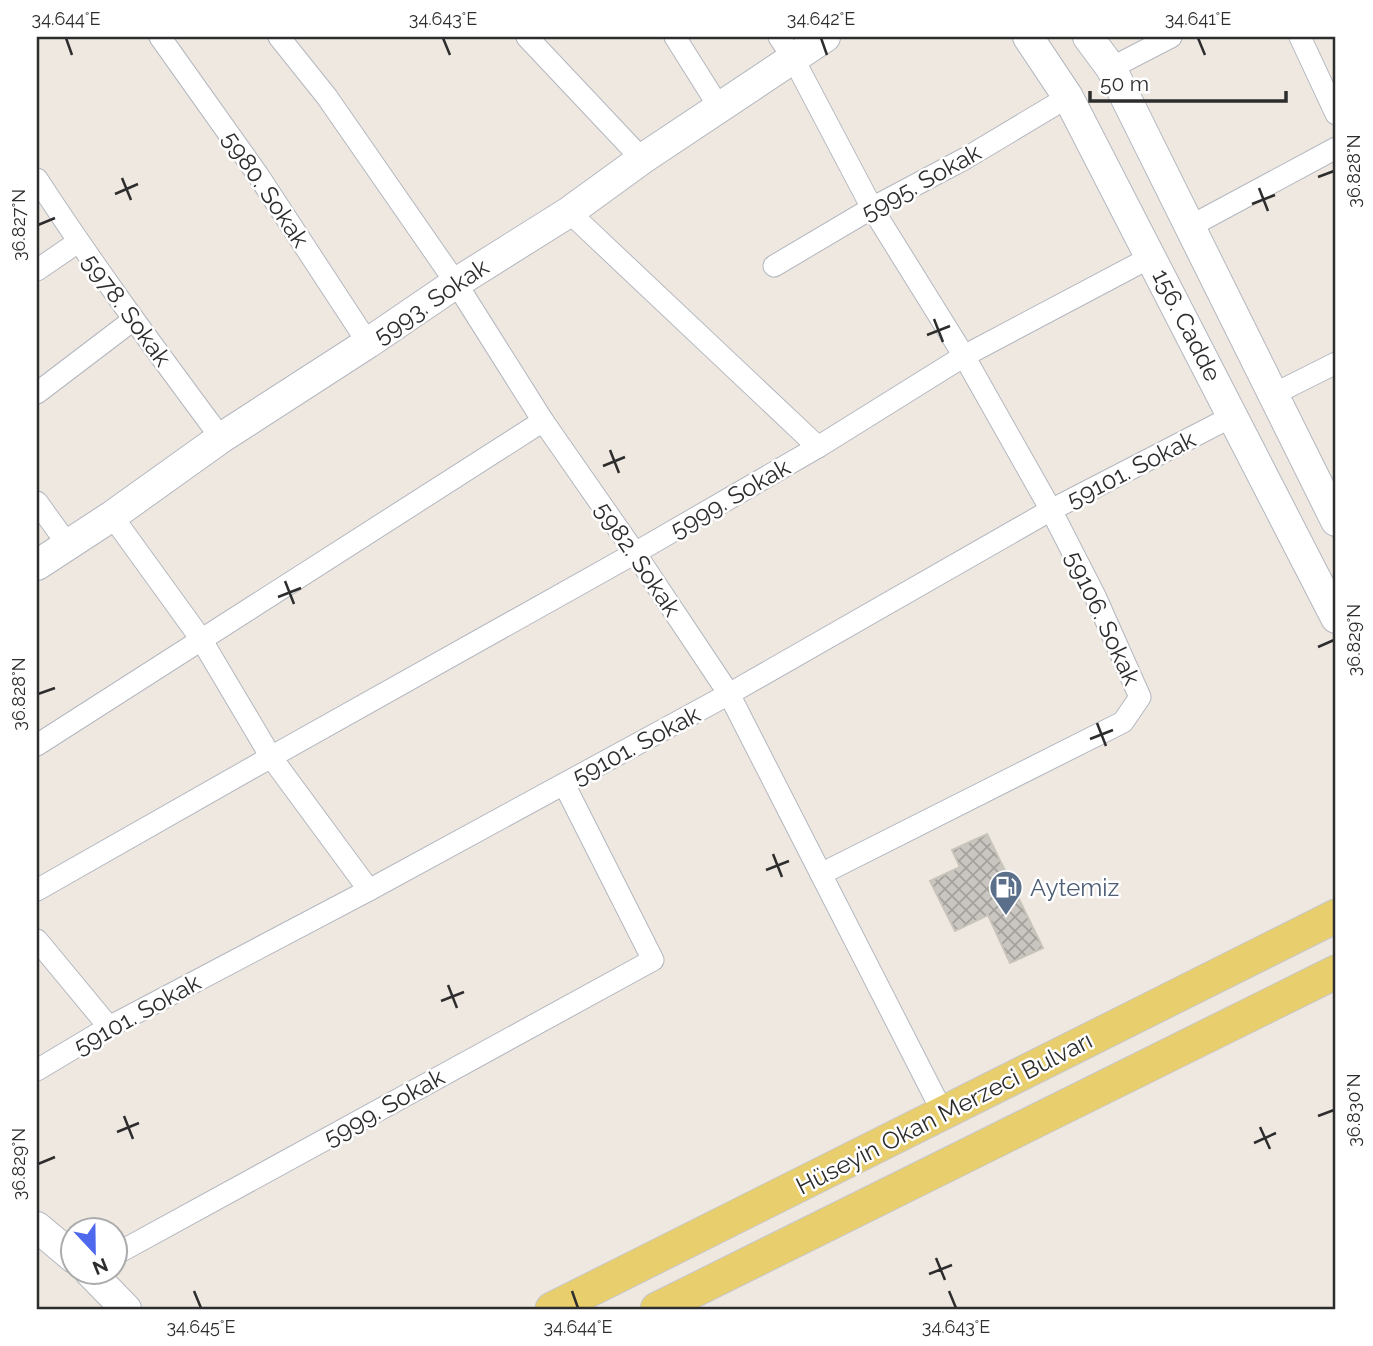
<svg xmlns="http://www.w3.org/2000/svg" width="1373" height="1346" font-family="Raleway,sans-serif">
<defs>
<pattern id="building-cross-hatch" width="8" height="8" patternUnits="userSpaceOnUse" patternTransform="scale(1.75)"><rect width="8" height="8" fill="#c9c5c0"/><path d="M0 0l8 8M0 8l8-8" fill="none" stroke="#a4a09c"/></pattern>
</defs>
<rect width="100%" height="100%" fill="#eee8e1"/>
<path fill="url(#building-cross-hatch)" stroke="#c9c4ba" stroke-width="2" d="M 987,834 L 1043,948 L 1010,963 L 988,915 L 955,931 L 930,881 L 960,867 L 952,850 Z"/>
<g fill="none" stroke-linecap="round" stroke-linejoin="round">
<defs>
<g id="street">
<path d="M 160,37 L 258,175 L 368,343"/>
<path d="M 279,37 L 327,97 L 456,283 L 543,421 L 635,553 L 729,694 L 943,1113"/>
<path d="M 527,37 L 642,159"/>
<path d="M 675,37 L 719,107"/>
<path d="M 779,37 L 793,58 L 872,208 L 964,356 L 1051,510 L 1095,596 L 1140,697 L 1123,722 L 821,874"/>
<path d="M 1300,37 L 1336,114"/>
<path d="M 1111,68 L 1171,37"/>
<path d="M 37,179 C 95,268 158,353 221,438"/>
<path d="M 569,212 L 818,447"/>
<path d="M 1189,227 L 1336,148"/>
<path d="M 774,266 L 872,208 L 966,158 L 1068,97"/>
<path d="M 37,270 L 78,242"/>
<path d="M 37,393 L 133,320"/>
<path d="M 1272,395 L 1336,363"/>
<path d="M 37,502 L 68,545"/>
<path d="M 112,516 L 201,639 L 271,757 L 369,890"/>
<path d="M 37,745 L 543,421"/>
<path d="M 37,890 L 271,757 L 635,553 L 818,447 L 964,356 L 1151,257"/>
<path d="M 37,940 L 109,1027"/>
<path d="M 37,1070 L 109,1027 L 369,890 L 729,694 L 1051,510 L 1233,416"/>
<path d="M 116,1254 L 653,960 L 564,784"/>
</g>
<g id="secondary">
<path d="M 1028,37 L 1068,97 L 1336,618"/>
<path d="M 1088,37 L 1111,68 L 1336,521"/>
<path d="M 37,565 L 112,516 L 221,438 L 368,343 L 456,283 L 569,212 L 642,159 L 825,37"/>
<path d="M 37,1227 L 74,1258"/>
<path d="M 90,1272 L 126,1309"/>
</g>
<g id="primary">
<path d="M 552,1309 L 1336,916"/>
<path d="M 657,1309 L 1336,972"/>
</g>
</defs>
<use href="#street" stroke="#b4b7bf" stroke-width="23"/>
<use href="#secondary" stroke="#b4b7bf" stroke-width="32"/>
<use href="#primary" stroke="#c8c8c8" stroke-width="35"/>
<use href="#street" stroke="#fff" stroke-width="21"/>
<use href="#secondary" stroke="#fff" stroke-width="30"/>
<use href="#primary" stroke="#e8ce6c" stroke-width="33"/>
</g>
<path fill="none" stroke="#2d2d2d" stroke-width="2.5" d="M 66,38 L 72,55M 443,38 L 450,55M 821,38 L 827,55M 1198,38 L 1205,55M 1318,177 L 1334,171M 122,178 L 131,200M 1259,188 L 1268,211M 115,194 L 138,184M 1252,204 L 1275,195M 38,225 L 55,218M 934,319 L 943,342M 927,335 L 950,326M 610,450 L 619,473M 603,466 L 625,457M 285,581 L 294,604M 278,597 L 301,588M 1318,647 L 1334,640M 38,694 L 55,688M 1097,723 L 1106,746M 1090,739 L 1113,730M 773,854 L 782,877M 766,870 L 789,861M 448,985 L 457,1008M 441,1001 L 464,992M 124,1116 L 133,1139M 1318,1116 L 1334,1110M 1260,1127 L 1270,1149M 117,1132 L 139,1123M 1254,1143 L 1276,1133M 38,1164 L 55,1157M 936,1258 L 945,1280M 929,1274 L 952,1265M 194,1291 L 201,1308M 572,1291 L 578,1308M 949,1291 L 956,1308"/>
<defs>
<symbol id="fuel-pin" viewBox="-11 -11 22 30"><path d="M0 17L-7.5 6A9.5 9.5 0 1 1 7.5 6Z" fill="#5c6f8a" stroke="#fff"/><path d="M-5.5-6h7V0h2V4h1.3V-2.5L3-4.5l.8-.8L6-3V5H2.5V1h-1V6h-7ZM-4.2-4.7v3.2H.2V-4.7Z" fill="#fff"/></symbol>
</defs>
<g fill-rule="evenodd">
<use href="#fuel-pin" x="987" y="868" width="38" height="52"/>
</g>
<g text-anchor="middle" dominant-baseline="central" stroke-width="5" stroke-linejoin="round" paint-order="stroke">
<g font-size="24" fill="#2d2d2d" stroke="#fff">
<text transform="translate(921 182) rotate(-29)">5995. Sokak</text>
<text transform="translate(266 189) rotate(56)">5980. Sokak</text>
<text transform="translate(431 301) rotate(-34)">5993. Sokak</text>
<text transform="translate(127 310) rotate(54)">5978. Sokak</text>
<text transform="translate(1187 325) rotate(63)">156. Cadde</text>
<text transform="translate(1131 469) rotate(-27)">59101. Sokak</text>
<text transform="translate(730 498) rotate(-30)">5999. Sokak</text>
<text transform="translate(638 559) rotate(56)">5982. Sokak</text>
<text transform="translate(1103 618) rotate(65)">59106. Sokak</text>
<text transform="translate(636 745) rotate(-28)">59101. Sokak</text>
<text transform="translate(137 1014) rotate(-29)">59101. Sokak</text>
<text transform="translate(384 1107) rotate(-29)">5999. Sokak</text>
<text transform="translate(944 1113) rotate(-27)">Hüseyin Okan Merzeci Bulvarı</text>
</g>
<g font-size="24" fill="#4e5e75" stroke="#fff" text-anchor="start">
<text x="1030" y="887">Aytemiz</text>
</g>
</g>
<rect width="1373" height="1346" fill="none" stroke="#ffffff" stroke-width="77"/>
<g transform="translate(94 1251) rotate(158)"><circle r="33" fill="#ffffff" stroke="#ababab" stroke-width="2"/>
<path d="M0-5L12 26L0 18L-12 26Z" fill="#4e68ee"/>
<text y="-10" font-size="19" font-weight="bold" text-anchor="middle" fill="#2d2d2d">N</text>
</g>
<path d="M1090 91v10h196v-10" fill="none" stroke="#2d2d2d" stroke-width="3.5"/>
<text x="1100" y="91" font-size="21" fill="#2d2d2d" stroke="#ffffff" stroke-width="5" paint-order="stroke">50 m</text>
<rect x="38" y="38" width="1296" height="1270" fill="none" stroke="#2d2d2d" stroke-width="2.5"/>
<g font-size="18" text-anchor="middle" fill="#2d2d2d">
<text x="66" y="25">34.644°E</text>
<text x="443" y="25">34.643°E</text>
<text x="821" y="25">34.642°E</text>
<text x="1198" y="25">34.641°E</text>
<text transform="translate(1354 171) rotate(-90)" y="6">36.828°N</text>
<text transform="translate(19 225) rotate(-90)" y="6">36.827°N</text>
<text transform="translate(1354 640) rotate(-90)" y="6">36.829°N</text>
<text transform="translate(19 694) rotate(-90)" y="6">36.828°N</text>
<text transform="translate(1354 1110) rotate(-90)" y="6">36.830°N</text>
<text transform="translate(19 1164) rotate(-90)" y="6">36.829°N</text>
<text x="201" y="1333">34.645°E</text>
<text x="578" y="1333">34.644°E</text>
<text x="956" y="1333">34.643°E</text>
</g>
</svg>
